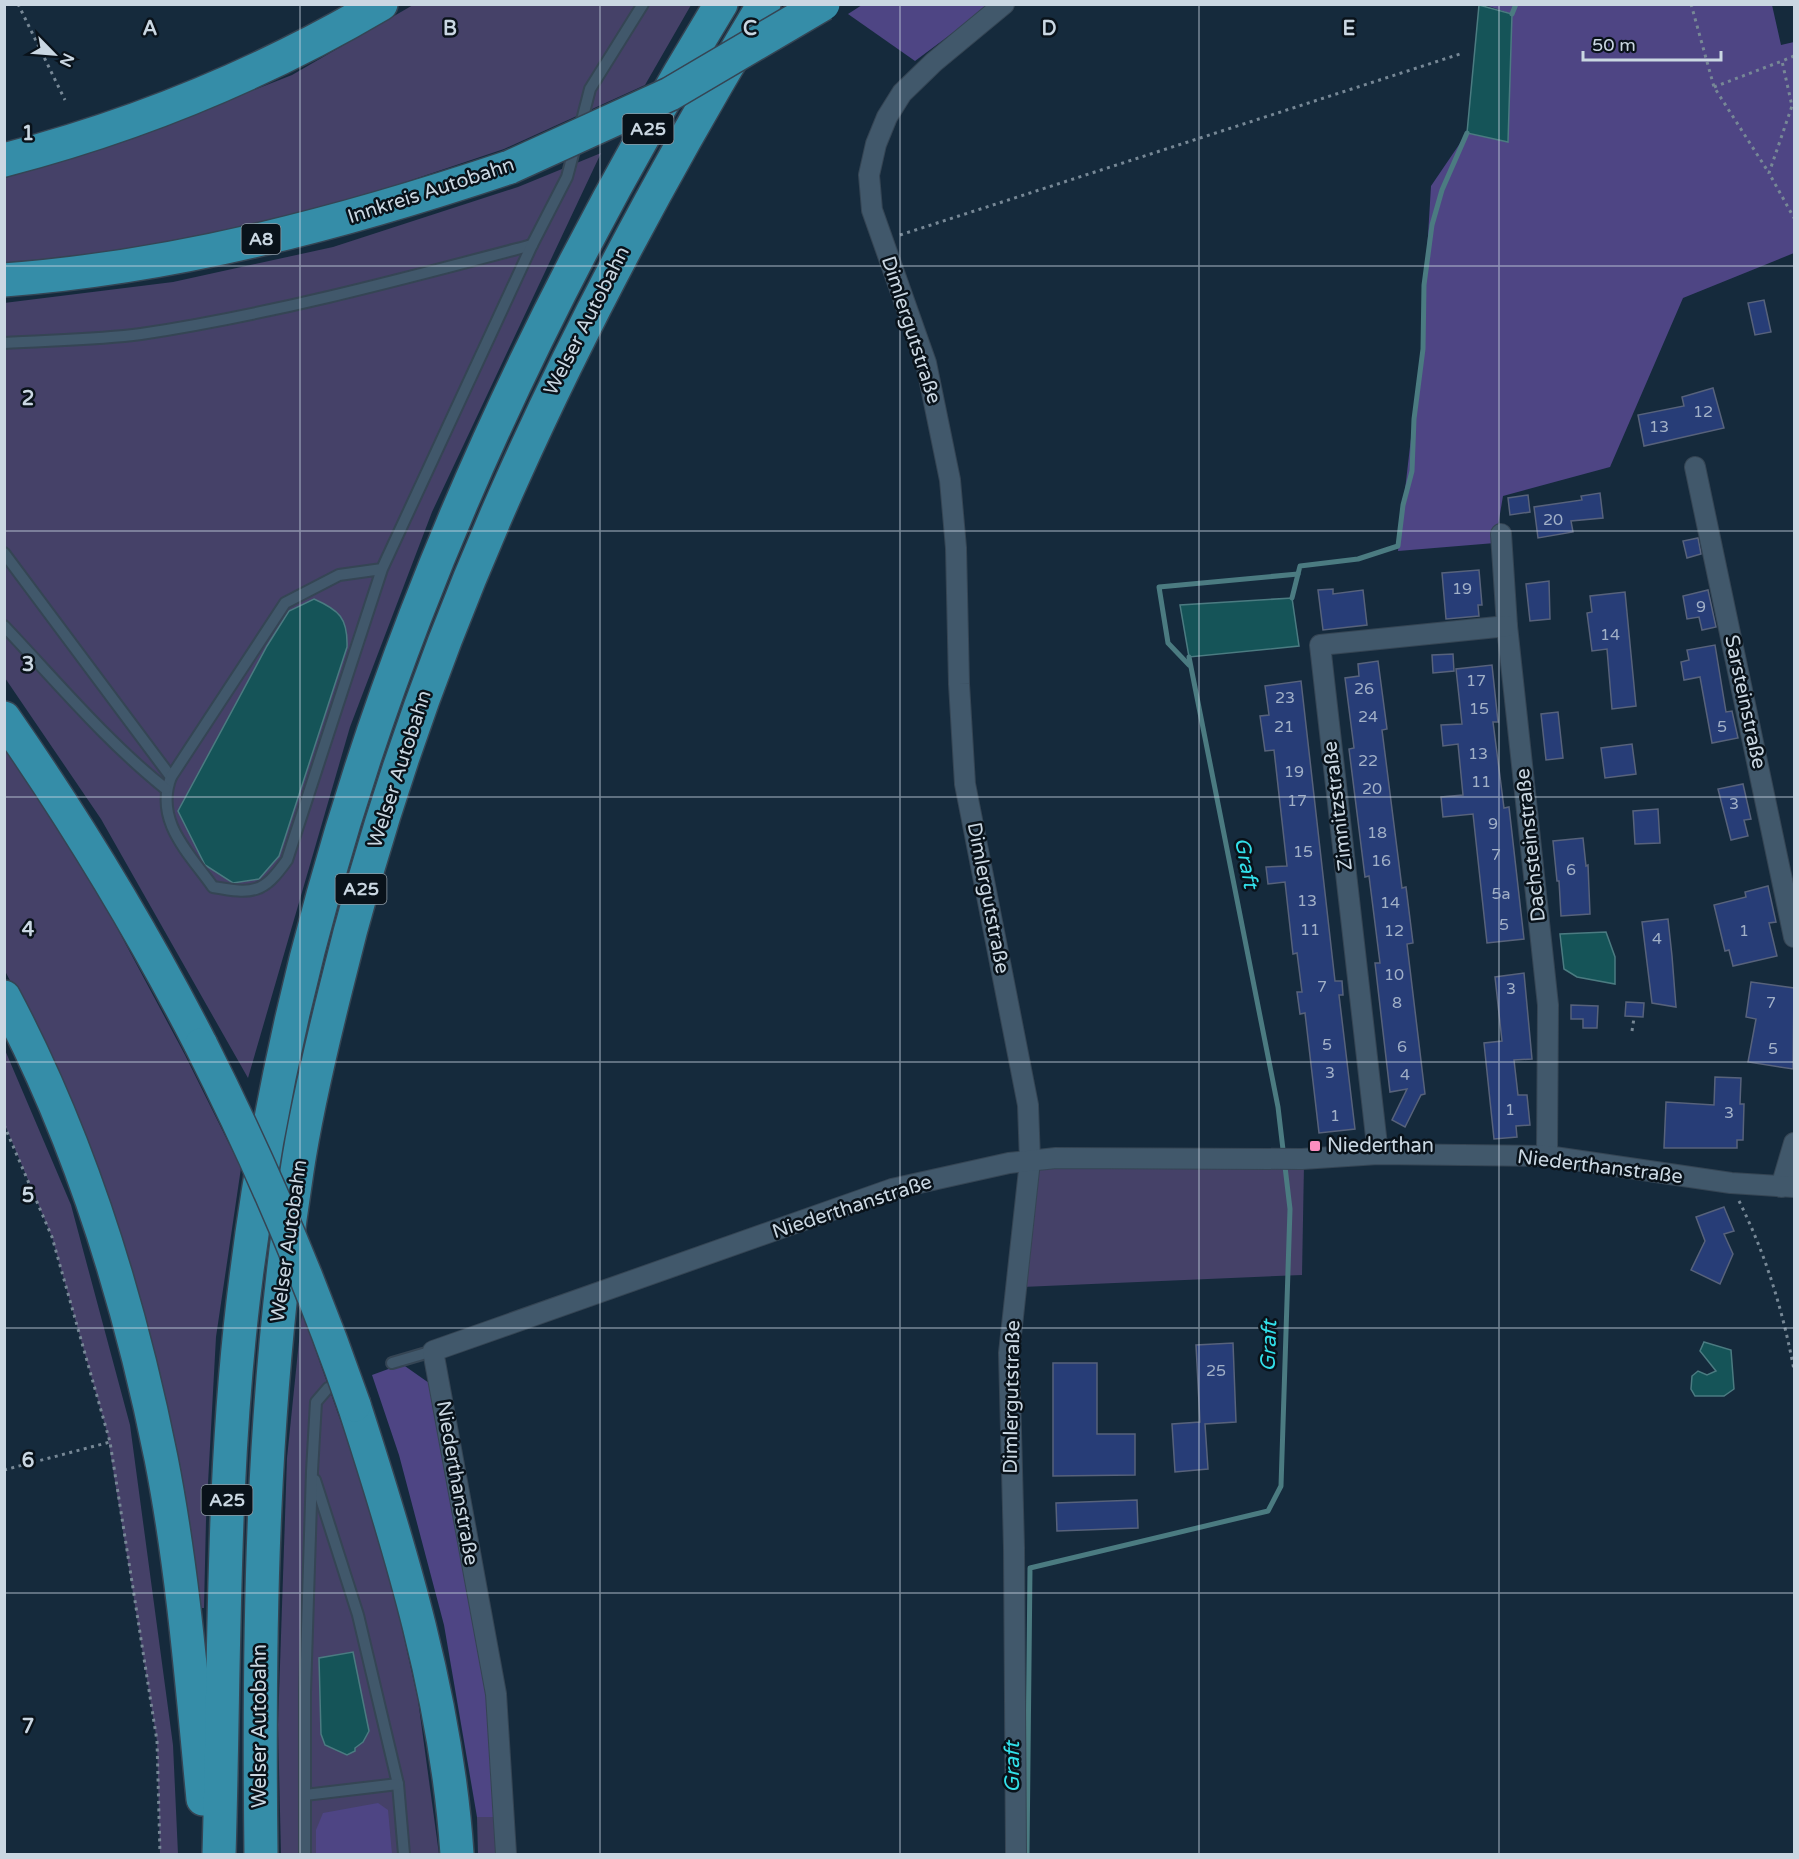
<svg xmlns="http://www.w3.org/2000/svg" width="1799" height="1859" font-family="'Varela Round',sans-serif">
<rect width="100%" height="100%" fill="#152a3c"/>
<g fill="#454168">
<path d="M 413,5 L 691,5 L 645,85 L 504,149 L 307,215 L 92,256 L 5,264 L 5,178 L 111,146 L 292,75 Z"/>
<path d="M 601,153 L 432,512 L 350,727 L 248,1078 L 101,819 L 5,678 L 4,303 L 173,282 L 333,247 L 518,187 Z"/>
<path d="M 4,747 L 93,883 L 185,1055 L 241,1168 L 216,1337 L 206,1520 L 204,1608 L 196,1608 L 61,1078 L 5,971 Z"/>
<path d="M 5,1050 L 71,1205 L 130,1425 L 173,1745 L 178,1854 L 160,1854 L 157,1741 L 107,1432 L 52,1237 L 5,1125 Z"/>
<path d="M 1304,1164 L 1302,1275 L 1022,1287 L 1040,1167 Z"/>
<path d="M 302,1312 L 381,1535 L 418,1700 L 439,1854 L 281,1854 L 278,1725 L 287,1458 Z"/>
<path d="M 477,1817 L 497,1817 L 499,1854 L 478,1854 Z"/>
</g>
<g fill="#4e4584">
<path d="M 862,5 L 990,5 L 915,61 L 848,14 Z"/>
<path d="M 1485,5 L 1772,5 L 1781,45 L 1794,42 L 1794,253 L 1683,298 L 1610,467 L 1503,496 L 1495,543 L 1398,551 L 1421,351 L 1431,186 L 1467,133 L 1508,142 L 1512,14 Z"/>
<path d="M 402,1364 L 429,1383 L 488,1705 L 497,1817 L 477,1817 L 444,1625 L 399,1455 L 372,1375 Z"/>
<path d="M 378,1803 L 388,1810 L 392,1854 L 316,1854 L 316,1830 L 323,1813 Z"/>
</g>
<g fill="#155458" stroke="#4b7b81" stroke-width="1.5">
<path d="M 1479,5 L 1512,14 L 1508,142 L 1467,133 Z"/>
<path d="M 1292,598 L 1299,646 L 1189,657 L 1180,605 Z"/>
<path d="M 314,599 C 339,610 348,618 347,647 L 279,856 L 259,879 L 233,883 L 205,865 L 178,811 L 267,646 L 289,611 Z"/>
<path d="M 1606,932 L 1615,957 L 1615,984 L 1577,977 L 1564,969 L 1560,934 Z"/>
<path d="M 1704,1342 L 1731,1350 L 1734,1389 L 1724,1396 L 1695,1396 L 1691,1389 L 1692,1376 L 1698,1371 L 1707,1375 L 1716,1371 L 1700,1351 Z"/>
<path d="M 353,1652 L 369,1731 L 363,1742 L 355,1748 L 355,1751 L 347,1755 L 325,1745 L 321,1734 L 319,1658 Z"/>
</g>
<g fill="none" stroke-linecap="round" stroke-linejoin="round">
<g stroke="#4b7b81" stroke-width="5">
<path d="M 1512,14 L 1516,4"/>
<path d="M 1292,598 L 1300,566 L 1358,559 L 1398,546 L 1403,505 L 1412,471 L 1414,419 L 1423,349 L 1424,285 L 1432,225 L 1442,190 L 1467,133"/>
<path d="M 1189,665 L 1168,643 L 1159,587 L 1298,574"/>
<path d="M 1027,1854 L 1030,1568 L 1268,1511 L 1281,1486 L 1290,1209 L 1278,1107 L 1189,657"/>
</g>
</g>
<g fill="#273d77" stroke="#57627b" stroke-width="1.5">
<path d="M 1764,300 L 1771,332 L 1755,335 L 1748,303 Z"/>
<path d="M 1713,388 L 1724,428 L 1644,446 L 1638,415 L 1684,406 L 1682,397 Z"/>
<path d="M 1600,493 L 1603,518 L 1571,521 L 1573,532 L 1538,538 L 1534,507 L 1582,500 L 1581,496 Z"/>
<path d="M 1528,495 L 1530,512 L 1510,515 L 1508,498 Z"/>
<path d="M 1698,538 L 1701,554 L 1687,558 L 1683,541 Z"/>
<path d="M 1479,570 L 1482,605 L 1478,605 L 1479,616 L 1446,619 L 1442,573 Z"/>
<path d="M 1549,581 L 1550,619 L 1530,621 L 1526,584 Z"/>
<path d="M 1333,589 L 1333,594 L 1363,590 L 1367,625 L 1323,630 L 1318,590 Z"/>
<path d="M 1708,590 L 1716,627 L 1702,630 L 1699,617 L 1687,619 L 1683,596 Z"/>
<path d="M 1625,592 L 1636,706 L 1612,709 L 1607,649 L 1592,651 L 1587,613 L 1592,612 L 1590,596 Z"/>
<path d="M 1715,645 L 1726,712 L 1732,711 L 1738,738 L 1712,743 L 1700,677 L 1684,680 L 1681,662 L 1689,660 L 1687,650 Z"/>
<path d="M 1453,654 L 1454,671 L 1433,673 L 1432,655 Z"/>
<path d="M 1378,661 L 1387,729 L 1382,730 L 1402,888 L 1406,887 L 1413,943 L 1407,944 L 1425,1094 L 1421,1095 L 1405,1127 L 1392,1120 L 1407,1089 L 1390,1092 L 1375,963 L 1380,963 L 1369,876 L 1365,877 L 1349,749 L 1354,748 L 1345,678 L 1359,676 L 1358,664 Z"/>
<path d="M 1492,665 L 1498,722 L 1493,722 L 1504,808 L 1509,807 L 1524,939 L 1487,943 L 1473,814 L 1443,817 L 1441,797 L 1463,795 L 1458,744 L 1443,746 L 1441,725 L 1462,724 L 1456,669 Z"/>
<path d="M 1301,681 L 1335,981 L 1342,981 L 1343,995 L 1339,995 L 1355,1129 L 1319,1133 L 1305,1013 L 1300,1014 L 1297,992 L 1302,992 L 1297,953 L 1293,954 L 1285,882 L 1268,884 L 1266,867 L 1287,866 L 1274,750 L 1265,751 L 1260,716 L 1269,715 L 1265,686 Z"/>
<path d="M 1558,712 L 1563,758 L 1546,760 L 1541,714 Z"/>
<path d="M 1632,744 L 1636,774 L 1605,778 L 1601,748 Z"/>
<path d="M 1743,784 L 1751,819 L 1744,820 L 1748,836 L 1731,840 L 1718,789 Z"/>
<path d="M 1658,809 L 1660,843 L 1635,844 L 1633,811 Z"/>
<path d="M 1583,838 L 1586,866 L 1588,865 L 1590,914 L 1561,916 L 1559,881 L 1557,881 L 1553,841 Z"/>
<path d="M 1768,886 L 1776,922 L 1769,923 L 1777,956 L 1733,966 L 1729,950 L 1725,951 L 1714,905 L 1746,897 L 1745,892 Z"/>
<path d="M 1668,919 L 1672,956 L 1676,1007 L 1652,1003 L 1642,922 Z"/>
<path d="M 1524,973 L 1532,1059 L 1514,1060 L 1518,1095 L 1527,1095 L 1530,1125 L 1516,1126 L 1517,1137 L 1494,1139 L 1484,1043 L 1502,1041 L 1495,977 Z"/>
<path d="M 1751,982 L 1794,988 L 1793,1069 L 1748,1062 L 1756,1019 L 1746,1017 Z"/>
<path d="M 1626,1002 L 1644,1003 L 1643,1017 L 1625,1016 Z"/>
<path d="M 1571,1005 L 1598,1006 L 1597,1028 L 1583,1028 L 1583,1019 L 1571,1019 Z"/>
<path d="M 1715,1077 L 1741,1078 L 1740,1104 L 1744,1104 L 1743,1140 L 1737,1140 L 1737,1148 L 1664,1148 L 1666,1102 L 1714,1105 Z"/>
<path d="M 1724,1207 L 1734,1231 L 1724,1234 L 1733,1254 L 1720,1284 L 1691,1270 L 1705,1241 L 1696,1217 Z"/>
<path d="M 1233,1343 L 1236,1422 L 1205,1424 L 1208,1469 L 1175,1472 L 1172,1424 L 1200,1422 L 1196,1345 Z"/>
<path d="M 1053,1363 L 1097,1363 L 1097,1434 L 1135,1434 L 1135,1475 L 1053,1476 Z"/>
<path d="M 1137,1500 L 1138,1528 L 1057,1531 L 1056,1503 Z"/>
</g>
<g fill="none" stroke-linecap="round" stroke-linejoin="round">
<defs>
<g id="service">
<path d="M 580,128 L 590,89 L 643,4"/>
<path d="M 4,343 C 50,340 96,340 141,334 C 273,314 403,279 532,245"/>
<path d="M 4,553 L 171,777"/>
<path d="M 382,569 L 339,575 L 285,603 L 171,777 C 154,821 189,853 213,887 C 253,894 263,894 287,860 L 382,569 L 532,245 L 567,177 L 576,143"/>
<path d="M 4,626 C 57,682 106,741 166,789"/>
<path d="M 392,1363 L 433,1351"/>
<path d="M 315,1480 L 358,1615 L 398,1784 L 404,1854"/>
<path d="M 305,1795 L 398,1784"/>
<path d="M 305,1854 L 305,1692 L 312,1471 L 316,1402 L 328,1388"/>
</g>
<g id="minor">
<path d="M 1004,4 L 934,62 L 902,93 L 887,117 L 876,144 L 869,175 L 872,210 L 926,363 L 950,480 L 956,548 L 959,684 L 965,784 L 1028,1105 L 1030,1161 L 1009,1353 L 1014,1548 L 1016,1854"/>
<path d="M 1695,467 L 1794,937"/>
<path d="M 1501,534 L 1507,626 L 1548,1005 L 1547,1156"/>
<path d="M 1378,1154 L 1320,645 L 1507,626"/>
<path d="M 1781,1187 L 1794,1143"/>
<path d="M 506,1854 L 496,1694 L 433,1351 L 892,1189 L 1009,1163 L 1056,1158 L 1302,1159 L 1378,1154 L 1547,1156 L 1731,1183 L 1794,1187"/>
</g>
<g id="motorway">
<path d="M 4,160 C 135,126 264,73 381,4"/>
<path d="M 4,280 C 178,267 346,222 510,167"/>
<path d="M 4,718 C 77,823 143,932 201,1045"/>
<path d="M 4,997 C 80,1140 129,1299 161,1458 C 183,1570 192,1685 203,1799"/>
<path d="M 354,1405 C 401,1550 447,1701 457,1854"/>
<path d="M 219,1854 C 225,1662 221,1470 246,1278 C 303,820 482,396 721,4"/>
<path d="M 261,1854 C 258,1625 262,1397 297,1171 C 306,1110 321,1048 336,988 C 421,635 577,315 764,4"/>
</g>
</defs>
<use href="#service" stroke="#354554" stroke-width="14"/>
<use href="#minor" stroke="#354554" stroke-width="22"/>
<use href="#motorway" stroke="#354554" stroke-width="36"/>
<g stroke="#778896" stroke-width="3" stroke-dasharray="3 4.5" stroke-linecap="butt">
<path d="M 18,4 L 65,100"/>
<path d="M 1691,4 L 1714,87 L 1769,173"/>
<path d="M 1794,56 L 1782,61 L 1792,106 L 1769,173 L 1794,218"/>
<path d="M 1714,87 L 1782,61"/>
<path d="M 900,235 L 1460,54"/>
<path d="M 1632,1031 L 1634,1018"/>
<path d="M 4,1125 L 52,1237 L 110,1442 L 157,1741 L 160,1854"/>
<path d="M 1739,1201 C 1766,1255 1783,1311 1794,1370"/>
<path d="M 4,1470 L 110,1442"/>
</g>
<use href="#service" stroke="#41586b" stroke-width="10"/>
<use href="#minor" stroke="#41586b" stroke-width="20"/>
<use href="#motorway" stroke="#358da8" stroke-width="33"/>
<defs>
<g id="motorway-bridge">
<path d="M 510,167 L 670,94 L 823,4"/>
<path d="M 201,1045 C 260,1162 311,1281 354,1405"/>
</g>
</defs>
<use href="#motorway-bridge" stroke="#354554" stroke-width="36" stroke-linecap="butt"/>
<use href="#motorway-bridge" stroke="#358da8" stroke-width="33"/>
</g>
<path fill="none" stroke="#cad7e2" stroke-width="1.5" stroke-opacity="0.55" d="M 300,4 L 300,1854M 600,4 L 600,1854M 900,4 L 900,1854M 1199,4 L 1199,1854M 1499,4 L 1499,1854M 4,266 L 1794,266M 4,531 L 1794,531M 4,797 L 1794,797M 4,1062 L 1794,1062M 4,1328 L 1794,1328M 4,1593 L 1794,1593"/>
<rect fill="#fd8ec0" stroke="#09121a" stroke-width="2" x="1309" y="1140" width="12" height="12" rx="3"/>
<g text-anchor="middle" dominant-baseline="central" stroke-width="5" stroke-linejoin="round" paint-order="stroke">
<g font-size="16" fill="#a1b0c7">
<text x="1703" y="412">12</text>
<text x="1659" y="427">13</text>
<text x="1553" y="520">20</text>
<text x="1462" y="589">19</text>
<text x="1701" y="607">9</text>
<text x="1610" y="635">14</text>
<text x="1476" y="681">17</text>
<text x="1364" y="689">26</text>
<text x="1285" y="698">23</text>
<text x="1479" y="709">15</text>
<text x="1368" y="717">24</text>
<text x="1284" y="727">21</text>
<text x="1722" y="727">5</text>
<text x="1478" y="754">13</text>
<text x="1368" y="761">22</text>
<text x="1294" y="772">19</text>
<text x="1481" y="782">11</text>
<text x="1372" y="789">20</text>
<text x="1297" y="801">17</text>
<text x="1734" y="804">3</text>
<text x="1493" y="824">9</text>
<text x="1377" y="833">18</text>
<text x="1303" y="852">15</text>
<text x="1496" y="855">7</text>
<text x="1381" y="861">16</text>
<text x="1571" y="870">6</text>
<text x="1501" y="894">5a</text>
<text x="1307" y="901">13</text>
<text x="1390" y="903">14</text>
<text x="1504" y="925">5</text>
<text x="1310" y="930">11</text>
<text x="1394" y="931">12</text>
<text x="1744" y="931">1</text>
<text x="1657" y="939">4</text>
<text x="1394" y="975">10</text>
<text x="1322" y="987">7</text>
<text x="1511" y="989">3</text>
<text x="1397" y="1003">8</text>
<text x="1771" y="1003">7</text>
<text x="1327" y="1045">5</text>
<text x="1402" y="1047">6</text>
<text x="1773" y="1049">5</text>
<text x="1330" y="1073">3</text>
<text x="1405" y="1075">4</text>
<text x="1510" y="1110">1</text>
<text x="1729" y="1113">3</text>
<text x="1335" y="1116">1</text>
<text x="1216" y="1371">25</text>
</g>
<g fill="#09121a" stroke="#909ca6" stroke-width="1.5">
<rect x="622.5" y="114" width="51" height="30" rx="4.5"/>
<rect x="241.5" y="224" width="39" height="30" rx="4.5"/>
<rect x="335.5" y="874" width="51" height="30" rx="4.5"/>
<rect x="201.5" y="1485" width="51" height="30" rx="4.5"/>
</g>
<g font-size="18" font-weight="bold" fill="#cad7e2">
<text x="648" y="129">A25</text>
<text x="261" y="239">A8</text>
<text x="361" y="889">A25</text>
<text x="227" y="1500">A25</text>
</g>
<g font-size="20" fill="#cad7e2" stroke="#09121a">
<text transform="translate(431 191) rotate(-18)">Innkreis Autobahn</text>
<text transform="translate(587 321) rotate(-63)">Welser Autobahn</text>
<text transform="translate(911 330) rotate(72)">Dimlergutstraße</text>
<text transform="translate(1745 702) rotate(78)">Sarsteinstraße</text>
<text transform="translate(400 769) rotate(-72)">Welser Autobahn</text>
<text transform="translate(1338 806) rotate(-97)">Zimnitzstraße</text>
<text transform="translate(1531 845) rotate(-96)">Dachsteinstraße</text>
<text transform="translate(988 898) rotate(79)">Dimlergutstraße</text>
<text transform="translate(1600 1167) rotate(7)">Niederthanstraße</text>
<text transform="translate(852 1207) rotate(-18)">Niederthanstraße</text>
<text transform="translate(289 1241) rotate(-82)">Welser Autobahn</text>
<text transform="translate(1012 1397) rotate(-89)">Dimlergutstraße</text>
<text transform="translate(457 1483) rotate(80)">Niederthanstraße</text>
<text transform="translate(260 1726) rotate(-90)">Welser Autobahn</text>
</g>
<g font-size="20" fill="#cad7e2" stroke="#09121a" text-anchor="start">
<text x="1327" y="1146">Niederthan</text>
</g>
<g font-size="21" font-style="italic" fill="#32e0ea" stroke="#09121a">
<text transform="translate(1246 863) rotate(79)">Graft</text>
<text transform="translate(1269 1346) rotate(-88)">Graft</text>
<text transform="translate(1012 1767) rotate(-90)">Graft</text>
</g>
</g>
<g font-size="20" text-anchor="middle" font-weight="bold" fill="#cad7e2" stroke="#09121a" stroke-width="5" stroke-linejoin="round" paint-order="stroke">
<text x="150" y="35">A</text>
<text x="450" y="35">B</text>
<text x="750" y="35">C</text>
<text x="1049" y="35">D</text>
<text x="1349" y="35">E</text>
<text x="28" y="140">1</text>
<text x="28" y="405">2</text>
<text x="28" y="671">3</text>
<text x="28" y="936">4</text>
<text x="28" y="1202">5</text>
<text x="28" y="1467">6</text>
<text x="28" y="1733">7</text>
</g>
<rect width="1799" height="1859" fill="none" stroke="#cad7e2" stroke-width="12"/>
<g transform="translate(54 54) rotate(115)" stroke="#09121a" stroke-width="4.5" paint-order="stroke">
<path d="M0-4.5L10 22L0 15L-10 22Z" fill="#cad7e2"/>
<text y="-9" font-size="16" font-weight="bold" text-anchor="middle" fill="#cad7e2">N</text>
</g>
<path d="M1583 51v9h138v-9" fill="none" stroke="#cad7e2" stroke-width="3"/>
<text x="1592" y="51" font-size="18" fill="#cad7e2" stroke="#09121a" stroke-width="4.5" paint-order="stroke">50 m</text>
</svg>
